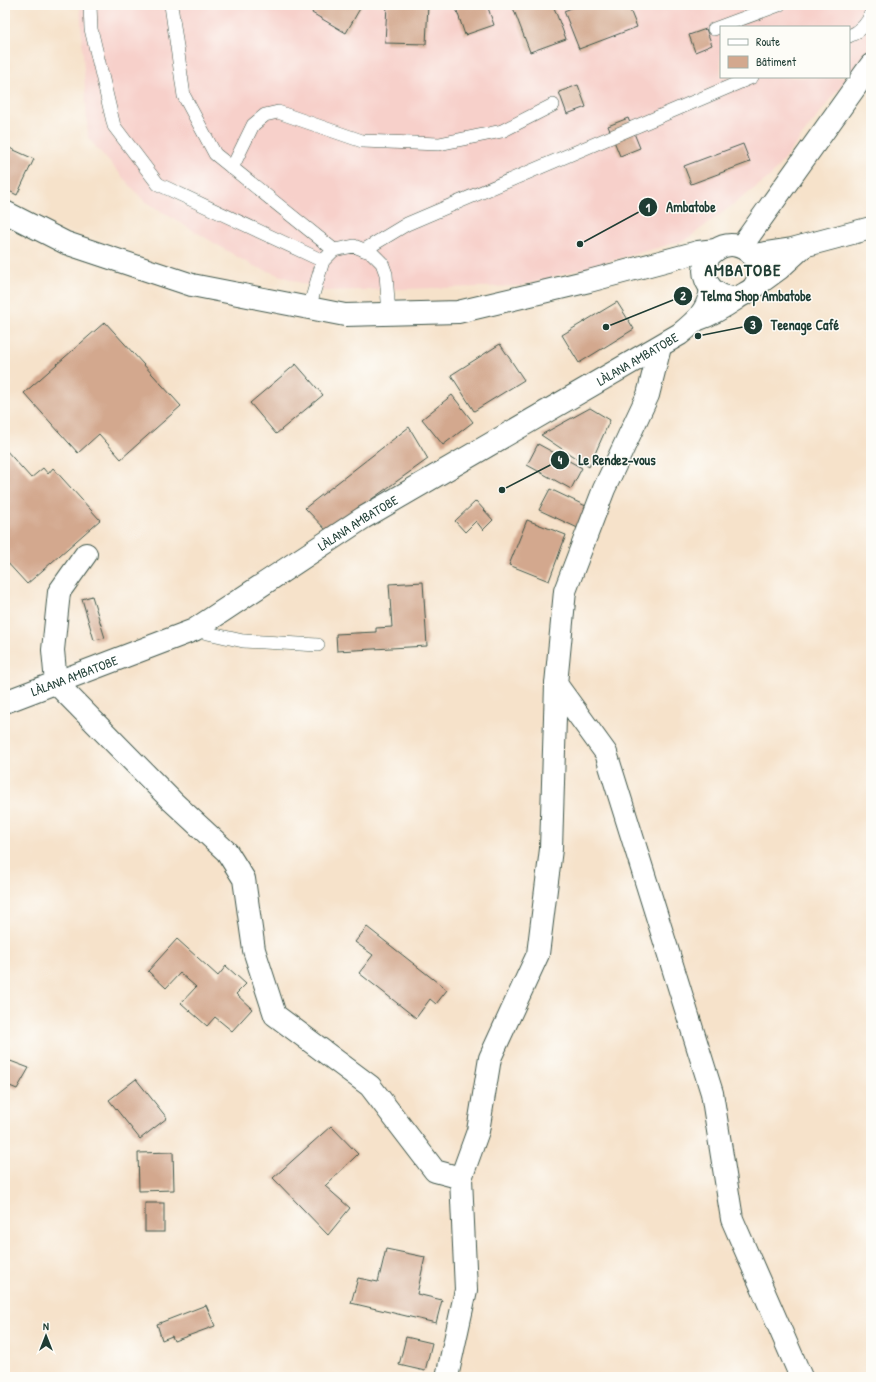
<svg xmlns="http://www.w3.org/2000/svg" width="876" height="1382" font-family="'Patrick Hand',sans-serif">
<rect width="100%" height="100%" fill="#fdfcf7"/>
<filter id="ink" filterUnits="userSpaceOnUse"><feTurbulence type="fractalNoise" baseFrequency=".025" numOctaves="2"/><feDisplacementMap in="SourceGraphic" scale="8" xChannelSelector="R" yChannelSelector="G"/><feConvolveMatrix kernelMatrix="1 2 1 2 8 2 1 2 1" color-interpolation-filters="sRGB"/></filter>
<filter id="wash" filterUnits="userSpaceOnUse"><feTurbulence type="fractalNoise" baseFrequency=".012" numOctaves="4" result="noise"/><feDisplacementMap in="SourceGraphic" scale="16" xChannelSelector="R" yChannelSelector="G"/><feGaussianBlur stdDeviation="0.9" result="paint"/><feColorMatrix in="noise" values="0 0 0 0 0 0 0 0 0 0 0 0 0 0 0 0 0 1.4 0 .05"/><feComposite in="paint" operator="in"/></filter>
<g filter="url(#wash)">
<rect width="100%" height="100%" fill="#f6e2ca"/>
<path fill="#f7d0ca" d="M 80,5 L 871,5 L 871,46 L 849,75 L 849,27 L 721,27 L 721,77 L 848,77 L 771,176 L 686,240 L 520,286 L 323,291 L 251,265 L 144,201 L 88,138 Z"/>
<g id="blocks">
<g fill="#d3a88e">
<path d="M 316,5 L 362,5 L 346,33 L 312,13 Z"/>
<path d="M 387,5 L 428,5 L 426,44 L 385,43 Z"/>
<path d="M 455,5 L 487,5 L 494,25 L 465,35 Z"/>
<path d="M 512,5 L 553,5 L 566,39 L 530,52 Z"/>
<path d="M 579,5 L 628,5 L 637,27 L 579,49 L 564,11 Z"/>
<path d="M 706,29 L 712,45 L 695,52 L 689,35 Z"/>
<path d="M 578,85 L 586,107 L 567,114 L 559,92 Z"/>
<path d="M 628,118 L 640,148 L 620,156 L 608,126 Z"/>
<path d="M 743,144 L 750,162 L 691,184 L 684,166 Z"/>
<path d="M 5,146 L 34,159 L 17,195 L 5,189 Z"/>
<path d="M 617,302 L 634,329 L 579,363 L 562,335 Z"/>
<path d="M 105,322 L 181,406 L 121,459 L 99,434 L 78,453 L 24,393 Z"/>
<path d="M 500,344 L 524,380 L 474,411 L 451,375 Z"/>
<path d="M 296,364 L 323,395 L 276,434 L 250,403 Z"/>
<path d="M 452,395 L 473,422 L 443,445 L 422,419 Z"/>
<path d="M 590,408 L 610,420 L 589,467 L 541,435 Z"/>
<path d="M 409,427 L 428,459 L 327,531 L 305,508 Z"/>
<path d="M 538,444 L 582,468 L 571,489 L 527,465 Z"/>
<path d="M 5,449 L 31,478 L 43,468 L 48,474 L 53,468 L 100,520 L 27,584 L 5,560 Z"/>
<path d="M 550,489 L 590,508 L 580,529 L 539,510 Z"/>
<path d="M 476,501 L 493,520 L 483,530 L 476,521 L 465,532 L 455,521 Z"/>
<path d="M 527,520 L 566,535 L 549,581 L 509,565 Z"/>
<path d="M 423,582 L 427,646 L 337,651 L 336,634 L 376,632 L 376,628 L 392,627 L 389,584 Z"/>
<path d="M 92,596 L 105,638 L 94,640 L 82,599 Z"/>
<path d="M 367,927 L 447,990 L 436,1004 L 430,999 L 416,1018 L 359,973 L 373,955 L 355,942 Z"/>
<path d="M 177,939 L 218,976 L 226,966 L 246,984 L 236,994 L 252,1009 L 232,1031 L 215,1017 L 207,1026 L 181,1003 L 196,987 L 180,973 L 166,988 L 148,971 Z"/>
<path d="M 5,1059 L 29,1068 L 17,1089 L 5,1084 Z"/>
<path d="M 136,1079 L 167,1118 L 140,1139 L 109,1100 Z"/>
<path d="M 331,1126 L 358,1154 L 325,1186 L 350,1208 L 328,1235 L 273,1178 Z"/>
<path d="M 173,1152 L 174,1190 L 139,1191 L 138,1153 Z"/>
<rect x="145" y="1203" width="19" height="29"/>
<path d="M 386,1249 L 425,1257 L 417,1294 L 442,1300 L 436,1323 L 351,1303 L 358,1278 L 378,1282 Z"/>
<path d="M 206,1305 L 215,1326 L 174,1341 L 172,1336 L 162,1340 L 157,1324 Z"/>
<path d="M 406,1337 L 432,1343 L 425,1371 L 399,1365 Z"/>
</g>
</g>
</g>
<g filter="url(#ink)">
<use href="#blocks" fill-opacity="0" stroke="#3f564a" stroke-width="1"/>
<g fill="none" stroke-linecap="round" stroke-linejoin="round">
<defs>
<g id="service">
<path d="M 90,5 L 91,29 L 114,126 L 158,184 L 323,261"/>
<path d="M 171,5 L 184,96 L 215,154 L 334,250"/>
<path d="M 714,29 L 779,5"/>
<path d="M 849,36 C 859,32 868,24 871,13"/>
<path d="M 232,168 L 253,125 L 265,115 L 278,112 L 362,141 L 439,144 L 502,131 L 553,105"/>
<path d="M 364,250 L 407,224 L 752,77"/>
<path d="M 309,308 L 323,261 L 334,250 L 354,246 L 372,253 L 382,263 L 386,274 L 389,314"/>
<path d="M 194,630 L 243,641 L 318,645"/>
</g>
<g id="minor">
<path d="M 741,247 L 871,65"/>
<path d="M 86,554 L 59,592 L 53,650 L 56,683 L 172,801 L 227,852 L 244,879 L 254,950 L 275,1015 L 370,1086 L 435,1171 L 461,1178"/>
<path d="M 556,684 L 565,591 L 604,489 L 648,395 L 660,347"/>
<path d="M 447,1377 L 466,1290 L 461,1178 L 478,1131 L 490,1058 L 538,954 L 551,849 L 556,684 L 606,753 L 712,1093 L 732,1219 L 801,1377"/>
</g>
<g id="tertiary">
<path d="M 5,212 L 66,243 L 192,285 L 345,315 L 458,312 L 589,281 L 698,252 L 716,250"/>
<path d="M 753,255 L 792,249 L 871,228"/>
<path d="M 754,287 L 780,268 L 804,246"/>
<path d="M 699,319 C 713,314 724,307 736,299 C 742,294 749,293 754,287 C 770,263 740,233 716,250 C 692,267 707,299 737,298"/>
<path id="s1" d="M 5,702 L 194,630 L 363,518 L 680,334 C 696,321 708,311 711,289"/>
</g>
</defs>
<use href="#service" stroke="#3f564a" stroke-width="14"/>
<use href="#minor" stroke="#3f564a" stroke-width="24"/>
<use href="#tertiary" stroke="#3f564a" stroke-width="24"/>
<use href="#service" stroke="#fff" stroke-width="13"/>
<use href="#minor" stroke="#fff" stroke-width="22"/>
<use href="#tertiary" stroke="#fff" stroke-width="22"/>
</g>
</g>
<g text-anchor="middle" dominant-baseline="central" stroke-width="3" stroke-linejoin="round" paint-order="stroke">
<g font-size="13" fill="#1f3d34" stroke="#fdfcf7">
<text stroke="none"><textPath href="#s1" startOffset="722">LÀLANA AMBATOBE</textPath></text>
<text stroke="none"><textPath href="#s1" startOffset="398">LÀLANA AMBATOBE</textPath></text>
<text stroke="none"><textPath href="#s1" startOffset="74">LÀLANA AMBATOBE</textPath></text>
</g>
<g font-size="17" font-weight="bold" letter-spacing="1" fill="#1f3d34" stroke="#fdfcf7">
<text x="743" y="269">AMBATOBE</text>
</g>
</g>
<path fill="none" stroke="#1f3d34" stroke-width="1.5" d="M580 244L648 207M606 327L683 296M698 336L753 325M502 490L560 460"/>
<g fill="#1f3d34" stroke="#fdfcf7" stroke-width="1.5">
<circle cx="580" cy="244" r="4"/>
<circle cx="606" cy="327" r="4"/>
<circle cx="698" cy="336" r="4"/>
<circle cx="502" cy="490" r="4"/>
<circle cx="648" cy="207" r="10"/>
<circle cx="683" cy="296" r="10"/>
<circle cx="753" cy="325" r="10"/>
<circle cx="560" cy="460" r="10"/>
</g>
<g font-size="12" text-anchor="middle" font-weight="bold" fill="#fff">
<text x="648" y="212">1</text>
<text x="683" y="300">2</text>
<text x="753" y="329">3</text>
<text x="560" y="464">4</text>
</g>
<g font-size="14" text-anchor="middle" font-weight="bold" fill="#1f3d34" stroke="#fdfcf7" stroke-width="3" stroke-linejoin="round" paint-order="stroke">
<text x="691" y="212">Ambatobe</text>
<text x="756" y="301">Telma Shop Ambatobe</text>
<text x="805" y="330">Teenage Café</text>
<text x="617" y="465">Le Rendez-vous</text>
</g>
<rect width="876" height="1382" fill="none" stroke="#fdfcf7" stroke-width="20"/>
<rect x="720" y="26" width="130" height="52" fill="#fdfcf7" stroke="#a4b0a9"/>
<rect x="728" y="39" width="20" height="6" fill="#ffffff" stroke="#a4b0a9"/>
<text x="756" y="46" font-size="12" fill="#1f3d34">Route</text>
<rect x="728" y="56" width="20" height="12" fill="#d3a88e" stroke="#a4b0a9"/>
<text x="756" y="66" font-size="12" fill="#1f3d34">Bâtiment</text>
<g transform="translate(46 1336)" stroke="#fdfcf7" stroke-width="3" paint-order="stroke">
<path d="M0-3L7 15L0 10L-7 15Z" fill="#1f3d34"/>
<text y="-6" font-size="11" font-weight="bold" text-anchor="middle" fill="#1f3d34">N</text>
</g>
</svg>
